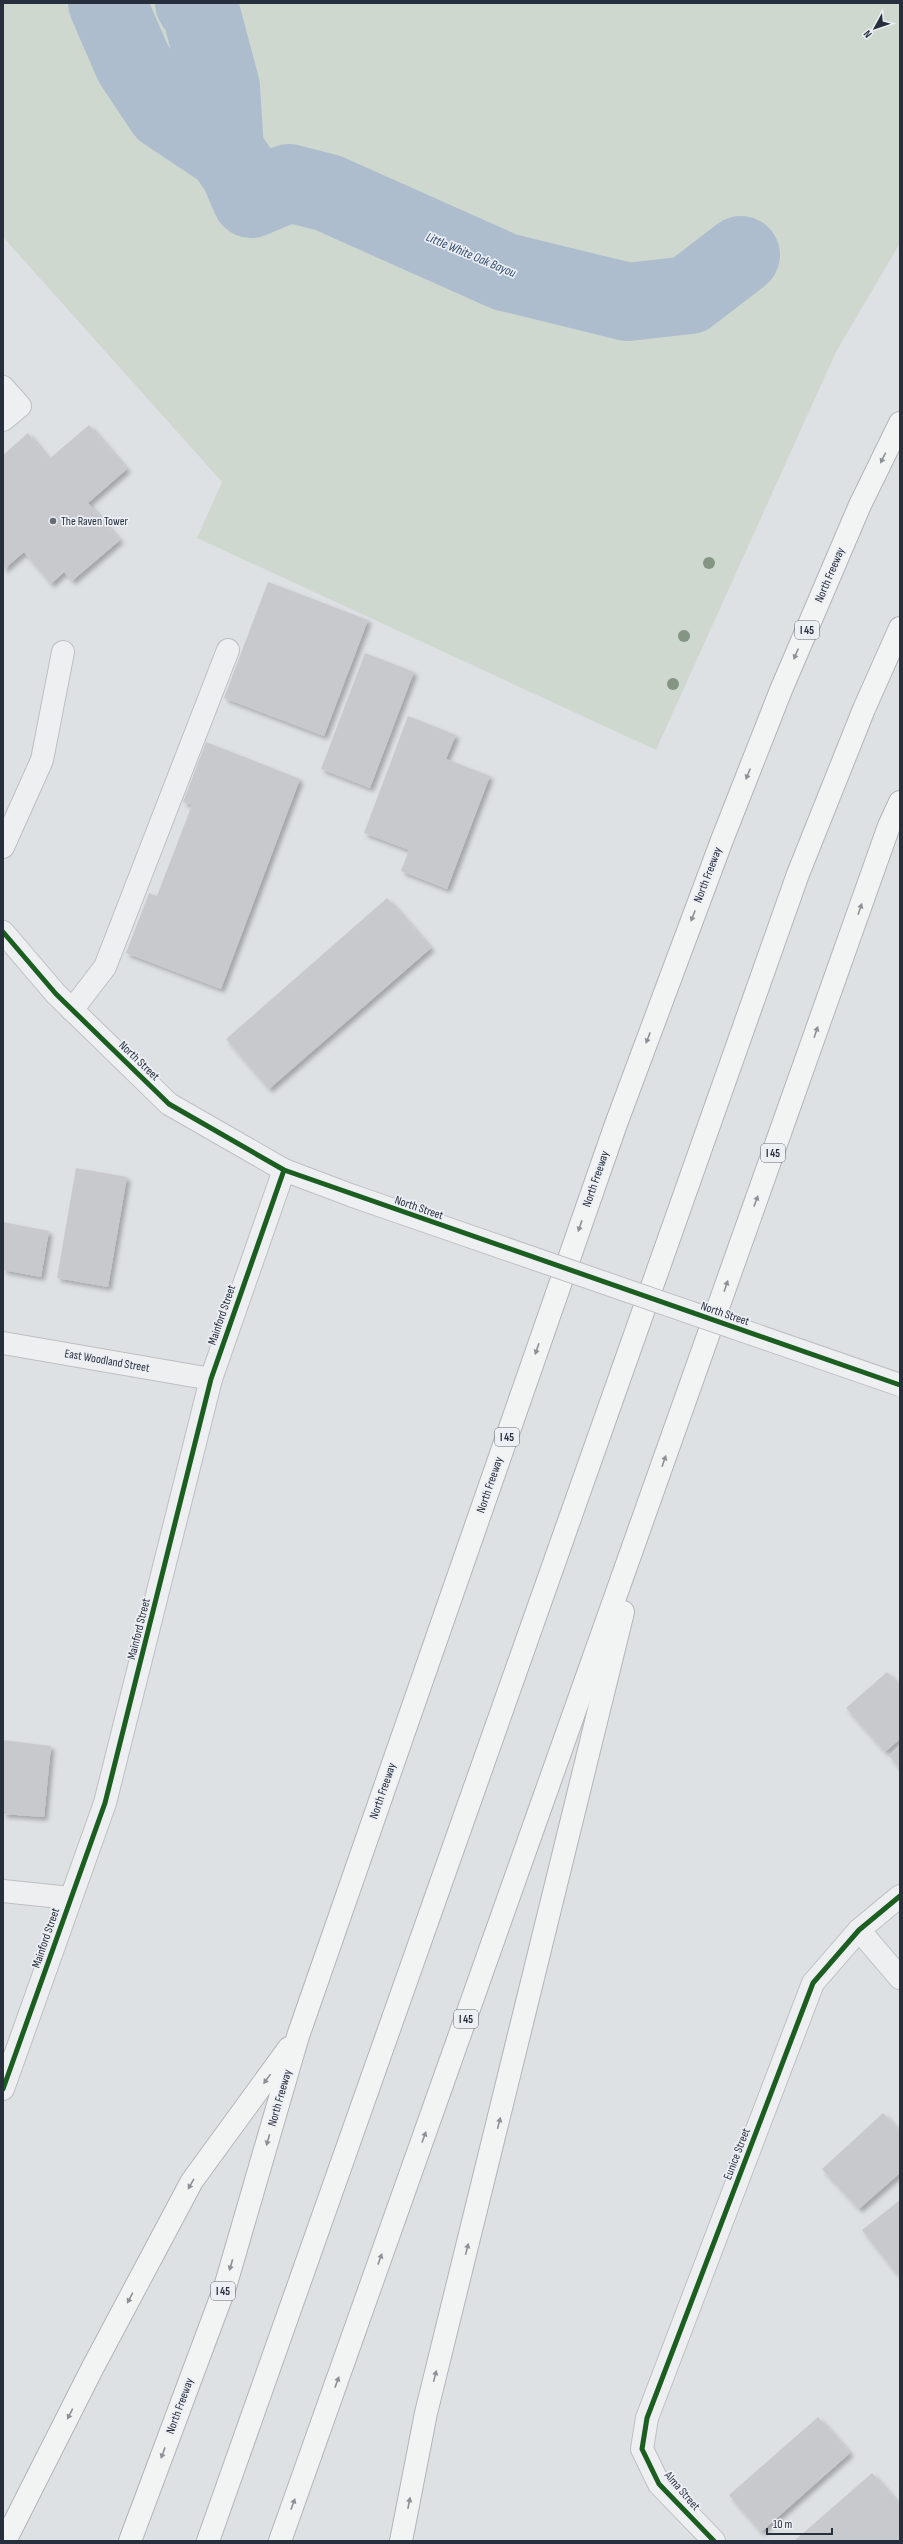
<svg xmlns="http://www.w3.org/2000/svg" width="903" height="2544" font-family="'Sofia Sans Condensed',sans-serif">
<defs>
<filter id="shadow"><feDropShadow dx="3.5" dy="3.5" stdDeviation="2" flood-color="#0004"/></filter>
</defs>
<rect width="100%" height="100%" fill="#dee1e4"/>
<path fill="#cfd8cf" d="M 3,3 L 900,3 L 900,243 L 836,352 L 656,750 L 197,538 L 222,482 L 3,237 Z"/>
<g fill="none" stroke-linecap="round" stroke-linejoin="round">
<g stroke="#adbdce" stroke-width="78">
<path d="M 107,3 L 133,63 L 165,111 L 225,151 L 239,171 L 251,199 L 289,183 L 328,193 L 505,272 L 628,302 L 689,295 L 741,255"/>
<path d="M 194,3 L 201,12 L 221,87 L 225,151"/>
</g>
</g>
<g fill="#c7c9cc" filter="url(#shadow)">
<path d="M 89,425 L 127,469 L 88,503 L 120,540 L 72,581 L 64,572 L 51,584 L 24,552 L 3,570 L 3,455 L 28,433 L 49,459 Z"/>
<path d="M 268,582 L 368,620 L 324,736 L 224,698 Z"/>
<path d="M 365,653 L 414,672 L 370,788 L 321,769 Z"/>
<path d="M 408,716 L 456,735 L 446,759 L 490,776 L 447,889 L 401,871 L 409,850 L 364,833 Z"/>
<path d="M 206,742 L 300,779 L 221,989 L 126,953 L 149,893 L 157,896 L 192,805 L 183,802 Z"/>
<path d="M 387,898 L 431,948 L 269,1089 L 226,1039 Z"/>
<path d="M 76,1168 L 127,1177 L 108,1287 L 57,1278 Z"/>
<path d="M 3,1222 L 49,1231 L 41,1277 L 3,1270 Z"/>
<path d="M 887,1672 L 900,1686 L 900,1739 L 885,1752 L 846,1708 Z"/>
<path d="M 3,1740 L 51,1746 L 44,1817 L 3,1814 Z"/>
<path d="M 900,1746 L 900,1768 L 889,1756 Z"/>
<path d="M 883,2113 L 900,2132 L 900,2173 L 859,2209 L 822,2169 Z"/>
<path d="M 900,2200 L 900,2278 L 862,2230 Z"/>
<path d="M 818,2417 L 850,2453 L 761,2532 L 729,2495 Z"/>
<path d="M 872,2473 L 900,2505 L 900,2541 L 794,2541 Z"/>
</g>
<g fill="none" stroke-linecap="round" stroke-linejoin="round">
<defs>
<g id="minor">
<path d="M 3,387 L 20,406 L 3,420"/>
<path d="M 3,847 L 42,760 L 63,652"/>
<path d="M 3,932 L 56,994 L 169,1104 L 284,1170 L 353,1196"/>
<path d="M 72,1010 L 105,967 L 228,650"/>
<path d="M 3,1343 L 211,1379"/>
<path d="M 3,1891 L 70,1898"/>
<path d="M 859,1930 L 900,1978"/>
<path d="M 3,2089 L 105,1803 L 211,1379 L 284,1170"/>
<path d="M 714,2541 L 659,2484 L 642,2449 L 647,2418 L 813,1983 L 859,1930 L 900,1896"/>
</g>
<g id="highway">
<path d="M 5,2541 L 93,2367 L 192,2181 L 289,2048"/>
<path d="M 130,2541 L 225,2287 L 298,2036 L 616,1124 L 722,840 L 781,690 L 860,505 L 900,423"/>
<path d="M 208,2541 L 798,874 L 864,709 L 900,628"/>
<path d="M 280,2541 L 889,826 L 900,802"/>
<path d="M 401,2541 L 426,2413 L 623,1612"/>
</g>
</defs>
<use href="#minor" stroke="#bdbfc2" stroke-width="24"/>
<use href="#highway" stroke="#b1b4b8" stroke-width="24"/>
<use href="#minor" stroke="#eeeff0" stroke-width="22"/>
<use href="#highway" stroke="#f2f4f4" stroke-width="22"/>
<defs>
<path id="minor-bridge" d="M 353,1196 L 900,1385"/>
</defs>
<use href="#minor-bridge" stroke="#bdbfc2" stroke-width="24" stroke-linecap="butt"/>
<use href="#minor-bridge" stroke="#eeeff0" stroke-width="22"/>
<defs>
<g id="cycleway">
<path d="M 3,932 L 56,994 L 169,1104 L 284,1170 L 900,1385"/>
<path d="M 3,2089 L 105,1803 L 211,1379 L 284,1170"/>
<path d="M 714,2541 L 659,2484 L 642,2449 L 647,2418 L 813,1983 L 859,1930 L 900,1896"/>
</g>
</defs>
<use href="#cycleway" stroke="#eceff4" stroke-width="8"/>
<use href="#cycleway" stroke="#1b5e20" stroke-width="5"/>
</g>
<g fill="#849584">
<circle cx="709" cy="563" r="6"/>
<circle cx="684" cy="636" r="6"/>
<circle cx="673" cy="684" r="6"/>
</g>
<defs><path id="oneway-solid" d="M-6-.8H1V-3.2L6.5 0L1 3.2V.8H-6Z"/></defs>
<g fill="#8c9198">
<use href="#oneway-solid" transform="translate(883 458) rotate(116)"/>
<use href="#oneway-solid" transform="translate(796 654) rotate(113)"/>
<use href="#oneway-solid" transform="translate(748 774) rotate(112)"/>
<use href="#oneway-solid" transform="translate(860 909) rotate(-71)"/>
<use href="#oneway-solid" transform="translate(693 916) rotate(111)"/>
<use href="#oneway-solid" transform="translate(816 1032) rotate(-71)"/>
<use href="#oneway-solid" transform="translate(648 1038) rotate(111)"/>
<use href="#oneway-solid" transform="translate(756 1201) rotate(-70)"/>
<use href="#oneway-solid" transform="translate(580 1226) rotate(109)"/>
<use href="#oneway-solid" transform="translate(726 1286) rotate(-71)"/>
<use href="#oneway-solid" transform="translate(537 1349) rotate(109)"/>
<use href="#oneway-solid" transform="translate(664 1461) rotate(-71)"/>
<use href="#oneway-solid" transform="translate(267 2079) rotate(126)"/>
<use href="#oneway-solid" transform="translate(499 2123) rotate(-76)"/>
<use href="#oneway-solid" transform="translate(424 2137) rotate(-70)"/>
<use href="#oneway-solid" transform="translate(268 2140) rotate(106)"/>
<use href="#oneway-solid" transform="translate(191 2184) rotate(120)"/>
<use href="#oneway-solid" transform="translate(467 2249) rotate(-76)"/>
<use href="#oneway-solid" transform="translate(380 2259) rotate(-70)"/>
<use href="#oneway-solid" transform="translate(231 2265) rotate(106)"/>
<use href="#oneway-solid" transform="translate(130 2298) rotate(118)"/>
<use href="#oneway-solid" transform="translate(435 2376) rotate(-76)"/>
<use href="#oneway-solid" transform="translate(337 2382) rotate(-70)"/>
<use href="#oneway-solid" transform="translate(70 2414) rotate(117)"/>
<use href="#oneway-solid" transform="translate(163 2453) rotate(110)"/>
<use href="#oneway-solid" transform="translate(409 2503) rotate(-79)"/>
<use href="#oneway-solid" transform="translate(293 2504) rotate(-70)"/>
</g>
<circle fill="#676d77" stroke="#eceff4" stroke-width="1.5" cx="53" cy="521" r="4"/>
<g text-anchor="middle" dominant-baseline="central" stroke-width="3.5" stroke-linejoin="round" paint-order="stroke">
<g fill="#eceff4" stroke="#626873" stroke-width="1">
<rect x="795" y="621" width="24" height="18" rx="3"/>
<rect x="761" y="1144" width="24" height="18" rx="3"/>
<rect x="495" y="1428" width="24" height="18" rx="3"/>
<rect x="454" y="2010" width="24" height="18" rx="3"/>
<rect x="211" y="2282" width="24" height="18" rx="3"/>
</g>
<g font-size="11" font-weight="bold" fill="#272e3c">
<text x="807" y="630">I 45</text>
<text x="773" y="1153">I 45</text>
<text x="507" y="1437">I 45</text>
<text x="466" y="2019">I 45</text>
<text x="223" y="2291">I 45</text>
</g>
<g font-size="12" fill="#272e3c" stroke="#eceff4" text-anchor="start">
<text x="61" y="521">The Raven Tower</text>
</g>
<g font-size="12" fill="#272e3c" stroke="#eceff4">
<text transform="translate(830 575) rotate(-67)">North Freeway</text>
<text transform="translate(708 875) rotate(-69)">North Freeway</text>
<text transform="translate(139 1061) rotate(44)">North Street</text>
<text transform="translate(596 1179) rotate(-71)">North Freeway</text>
<text transform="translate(419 1208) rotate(19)">North Street</text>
<text transform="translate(725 1314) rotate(19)">North Street</text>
<text transform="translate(222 1315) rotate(-71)">Mainford Street</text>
<text transform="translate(107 1361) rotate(10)">East Woodland Street</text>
<text transform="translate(490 1485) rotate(-71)">North Freeway</text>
<text transform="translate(139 1629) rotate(-76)">Mainford Street</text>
<text transform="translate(383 1791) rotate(-71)">North Freeway</text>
<text transform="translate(46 1938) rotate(-71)">Mainford Street</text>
<text transform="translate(280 2098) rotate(-74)">North Freeway</text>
<text transform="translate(737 2154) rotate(-69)">Eunice Street</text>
<text transform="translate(180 2406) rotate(-70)">North Freeway</text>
<text transform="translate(682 2491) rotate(49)">Alma Street</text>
</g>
<g font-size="13" font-style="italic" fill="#334d6e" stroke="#eceff4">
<text transform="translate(471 255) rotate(23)">Little White Oak Bayou</text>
</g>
</g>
<rect width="903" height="2544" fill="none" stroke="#272e3c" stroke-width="8"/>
<g transform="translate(875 28) rotate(230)" stroke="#eceff4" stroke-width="3" paint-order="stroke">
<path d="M0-3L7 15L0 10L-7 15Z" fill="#272e3c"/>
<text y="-6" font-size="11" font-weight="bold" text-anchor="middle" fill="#272e3c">N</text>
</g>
<path d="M767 2528v6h65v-6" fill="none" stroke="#272e3c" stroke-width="2"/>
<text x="773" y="2528" font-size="12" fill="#272e3c" stroke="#eceff4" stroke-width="3" paint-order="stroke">10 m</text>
</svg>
